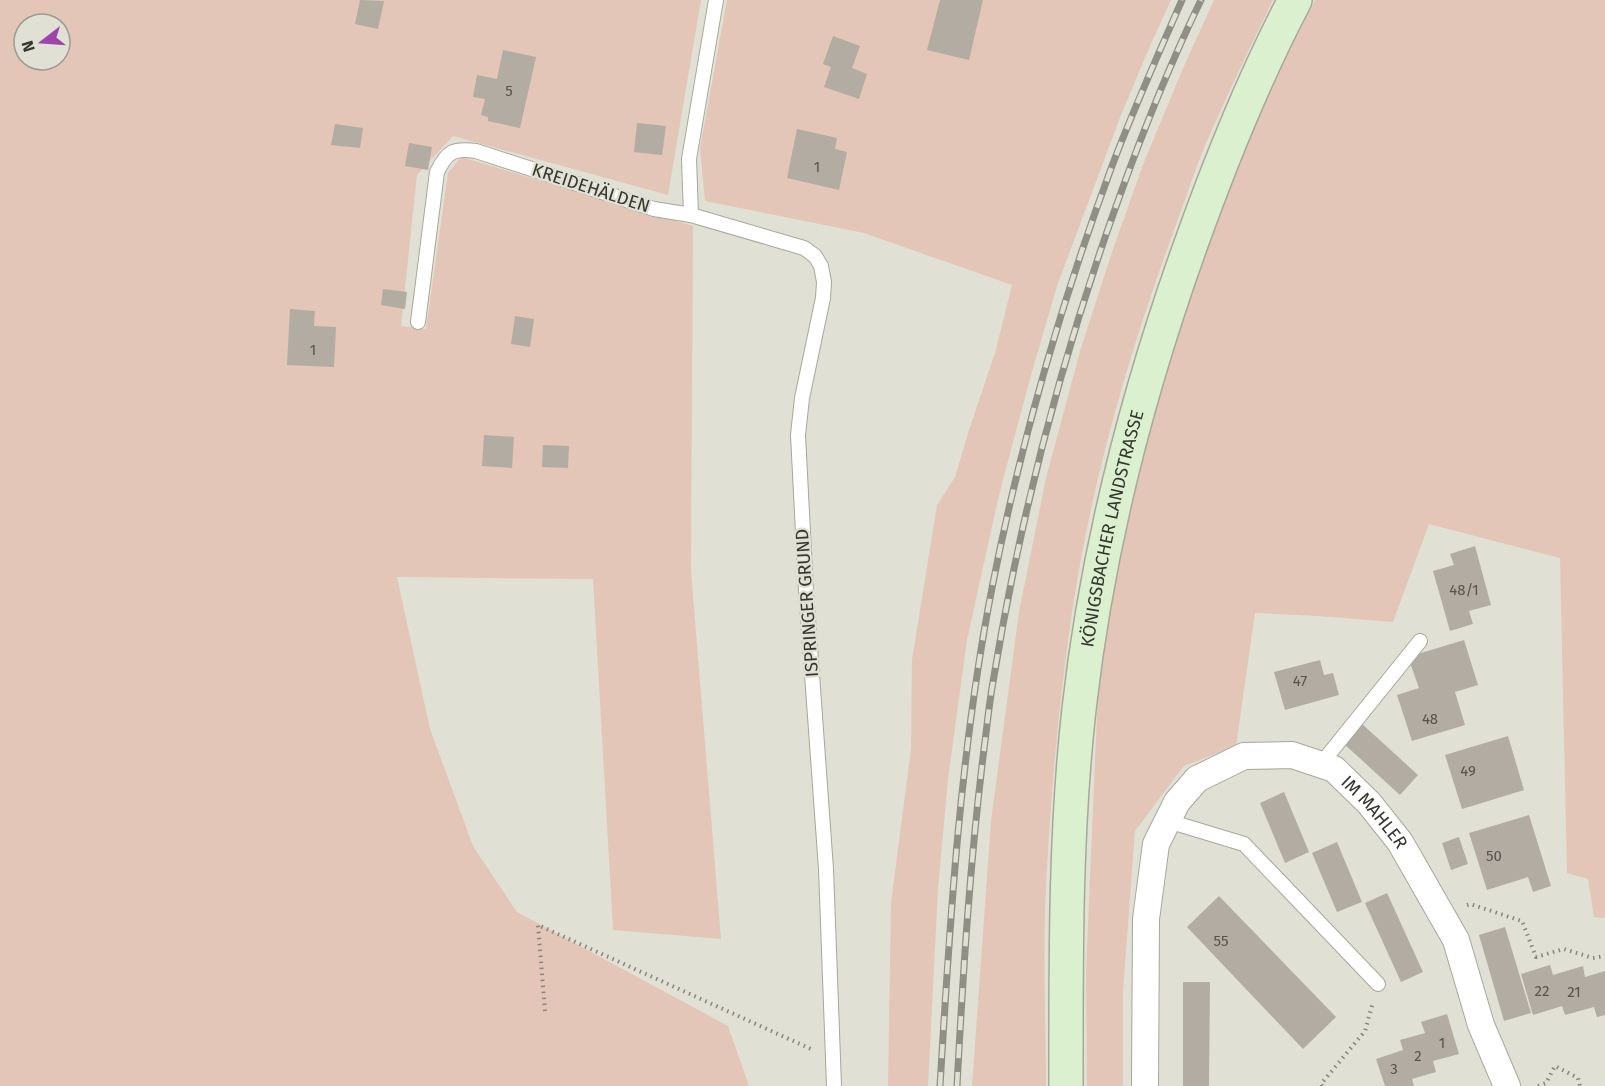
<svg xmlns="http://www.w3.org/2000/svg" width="1605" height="1086" font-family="'Fira Sans',sans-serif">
<rect width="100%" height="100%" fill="#e1e0d4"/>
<g fill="#e3c6b7" fill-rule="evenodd">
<path d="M 0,0 L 701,0 L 668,195 L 453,136 L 417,175 L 401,326 L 426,329 L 448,173 L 461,157 L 693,226 L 691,571 L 721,939 L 613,930 L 593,579 L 397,577 L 430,729 L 473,846 L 517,912 L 728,1026 L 749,1086 L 0,1086 ZM 24,24 L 60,24 L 60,60 L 24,60 Z"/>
<path d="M 727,0 L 1171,0 L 1150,46 L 1121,115 L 1057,286 L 1031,375 L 999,495 L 967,640 L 948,779 L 938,889 L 928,1086 L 888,1086 L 891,903 L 911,749 L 912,660 L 937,505 L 955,477 L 969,430 L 995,353 L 1012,285 L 864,233 L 705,201 L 700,149 Z"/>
<path d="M 1214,0 L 1273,0 C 1250,47 1227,95 1206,143 C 1194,172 1184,203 1173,233 C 1127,358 1090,488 1071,619 C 1057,716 1049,814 1045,911 C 1043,969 1046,1028 1046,1086 L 972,1086 L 991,821 L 1019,612 L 1046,478 L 1081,348 L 1112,252 L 1144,162 L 1184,66 Z"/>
<path d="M 1315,0 L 1605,0 L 1605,918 L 1594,917 L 1588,879 L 1567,873 L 1560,558 L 1429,524 L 1393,622 L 1318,616 L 1255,613 L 1236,746 L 1184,766 L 1135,831 L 1123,991 L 1123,1086 L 1087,1086 L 1086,971 L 1100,646 L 1169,345 L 1257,118 Z"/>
</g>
<g fill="#b3aca2">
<path d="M 360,0 L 384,1 L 378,29 L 355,24 Z"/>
<path d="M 940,0 L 983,0 L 969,60 L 927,50 Z"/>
<path d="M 833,36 L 860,46 L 852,68 L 867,74 L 859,99 L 824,87 L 831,67 L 823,64 Z"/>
<path d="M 503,50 L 536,57 L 520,128 L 488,121 L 488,117 L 481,115 L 485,99 L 473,97 L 477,75 L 497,79 Z"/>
<path d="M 637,123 L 666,126 L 662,155 L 634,152 Z"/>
<path d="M 335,124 L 363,128 L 360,148 L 331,145 Z"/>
<path d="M 797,129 L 837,138 L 835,149 L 847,152 L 839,190 L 787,178 Z"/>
<path d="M 409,143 L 432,147 L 428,170 L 405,166 Z"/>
<path d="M 383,289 L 407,292 L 405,309 L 381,305 Z"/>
<path d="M 290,309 L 315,311 L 314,326 L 336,327 L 334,367 L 287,365 Z"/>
<path d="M 515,316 L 534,319 L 530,347 L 511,344 Z"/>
<path d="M 484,435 L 514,437 L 512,468 L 482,466 Z"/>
<path d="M 543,445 L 569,446 L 568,468 L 542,467 Z"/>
<path d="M 1475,546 L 1491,605 L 1469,611 L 1473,624 L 1450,631 L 1433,571 L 1454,565 L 1450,554 Z"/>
<path d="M 1464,640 L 1478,685 L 1455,692 L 1465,725 L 1412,741 L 1397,695 L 1419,688 L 1408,657 Z"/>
<path d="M 1320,660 L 1324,675 L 1333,673 L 1339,695 L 1285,710 L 1274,672 Z"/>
<path d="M 1361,723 L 1418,775 L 1400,795 L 1343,743 Z"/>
<path d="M 1508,736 L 1524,790 L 1462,809 L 1445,755 Z"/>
<path d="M 1284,792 L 1309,852 L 1285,863 L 1260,803 Z"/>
<path d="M 1529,815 L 1551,886 L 1533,892 L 1528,877 L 1487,890 L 1469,833 Z"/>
<path d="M 1459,837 L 1468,864 L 1451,870 L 1442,843 Z"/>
<path d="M 1337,842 L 1362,902 L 1337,912 L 1312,853 Z"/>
<path d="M 1387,893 L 1423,972 L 1401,982 L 1365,903 Z"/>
<path d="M 1219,896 L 1336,1017 L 1303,1049 L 1187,927 Z"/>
<path d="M 1505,927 L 1531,1013 L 1504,1021 L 1479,935 Z"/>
<path d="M 1550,965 L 1553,975 L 1583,966 L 1585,977 L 1605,971 L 1605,1015 L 1597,1017 L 1594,1007 L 1565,1015 L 1562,1006 L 1533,1015 L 1521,974 Z"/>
<path d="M 1183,982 L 1210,982 L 1209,1086 L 1183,1086 Z"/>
<path d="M 1447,1014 L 1459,1054 L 1433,1061 L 1436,1072 L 1412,1079 L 1414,1086 L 1385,1086 L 1376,1059 L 1403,1050 L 1400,1040 L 1425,1033 L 1421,1022 Z"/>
</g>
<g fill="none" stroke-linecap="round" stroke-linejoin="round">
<defs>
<g id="service">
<path d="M 691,215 L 689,159 L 716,0"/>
<path d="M 418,322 L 437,172 C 447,151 454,148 476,151 L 654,209 L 691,215 L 804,248 L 815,256 L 821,266 L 824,282 L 823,298 L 802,398 L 798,435 L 806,591 L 826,869 L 834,1086"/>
<path d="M 1321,764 L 1420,641"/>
<path d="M 1168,821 L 1244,844 L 1378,984"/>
</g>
<g id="minor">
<path id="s1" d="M 1145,1086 L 1146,919 L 1156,844 L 1177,802 L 1197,779 L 1244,756 L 1292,755 L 1334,769 L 1369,803 L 1400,842 L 1456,940 L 1481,1025 L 1507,1086"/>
</g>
<g id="secondary">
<path id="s2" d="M 1066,1086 C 1066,960 1065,834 1079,709 C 1097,550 1137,394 1191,244 C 1221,160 1254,78 1295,0"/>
</g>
</defs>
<use href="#service" stroke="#a8a79b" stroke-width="16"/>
<use href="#minor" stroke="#a8a79b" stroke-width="28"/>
<use href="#secondary" stroke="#a8a79b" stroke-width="36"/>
<g stroke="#86867d" stroke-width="4" stroke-dasharray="1.5 4.5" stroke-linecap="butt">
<path d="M 1467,905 L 1470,904 L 1522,921 L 1536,957 L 1564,949 L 1593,958 L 1605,956"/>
<path d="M 545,1011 L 538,925 L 811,1049"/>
<path d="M 1322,1086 L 1321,1084 L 1365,1031 L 1373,1002"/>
<path d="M 1538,1086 L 1546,1083 L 1555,1066 L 1578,1078 L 1580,1086"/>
</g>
<use href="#service" stroke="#fff" stroke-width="14"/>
<use href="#minor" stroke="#fff" stroke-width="26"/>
<use href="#secondary" stroke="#dbf0ce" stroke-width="33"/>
<defs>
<g id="rail">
<path d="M 940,1086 C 950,919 960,752 992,588 C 1020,445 1061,303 1112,166 C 1133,110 1158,55 1182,0"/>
<path d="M 957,1086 C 963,973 970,861 984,749 C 987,727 989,704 993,682 C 1020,517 1062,355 1119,198 C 1143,131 1170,64 1201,0"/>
</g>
</defs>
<use href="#rail" stroke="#908f86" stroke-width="7"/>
<use href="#rail" stroke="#e1e0d4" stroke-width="4.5" stroke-dasharray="14" stroke-linecap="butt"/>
</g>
<g text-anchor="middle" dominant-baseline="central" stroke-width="4.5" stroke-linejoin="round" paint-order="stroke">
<g font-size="15" fill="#55544d">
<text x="509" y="91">5</text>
<text x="817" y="167">1</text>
<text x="313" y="350">1</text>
<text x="1464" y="590">48/1</text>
<text x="1300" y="681">47</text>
<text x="1430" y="719">48</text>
<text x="1468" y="771">49</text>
<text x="1494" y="856">50</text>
<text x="1221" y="941">55</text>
<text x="1542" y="991">22</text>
<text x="1574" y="992">21</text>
<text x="1442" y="1043">1</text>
<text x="1418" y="1056">2</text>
<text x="1394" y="1069">3</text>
</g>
<g font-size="18" fill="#363631" stroke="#e1e0d4">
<text transform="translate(591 188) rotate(18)">KREIDEHÄLDEN</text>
<text stroke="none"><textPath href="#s2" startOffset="561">KÖNIGSBACHER LANDSTRASSE</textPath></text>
<text transform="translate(807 603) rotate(-94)">ISPRINGER GRUND</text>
<text stroke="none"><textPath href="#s1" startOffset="524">IM MAHLER</textPath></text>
</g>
</g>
<g transform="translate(42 42) rotate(253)"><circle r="28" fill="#e1e0d4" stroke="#9d9c93" stroke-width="1.5"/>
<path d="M0-4.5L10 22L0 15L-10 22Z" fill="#9d43ae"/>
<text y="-9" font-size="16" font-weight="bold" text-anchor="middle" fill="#363631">N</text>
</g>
</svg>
